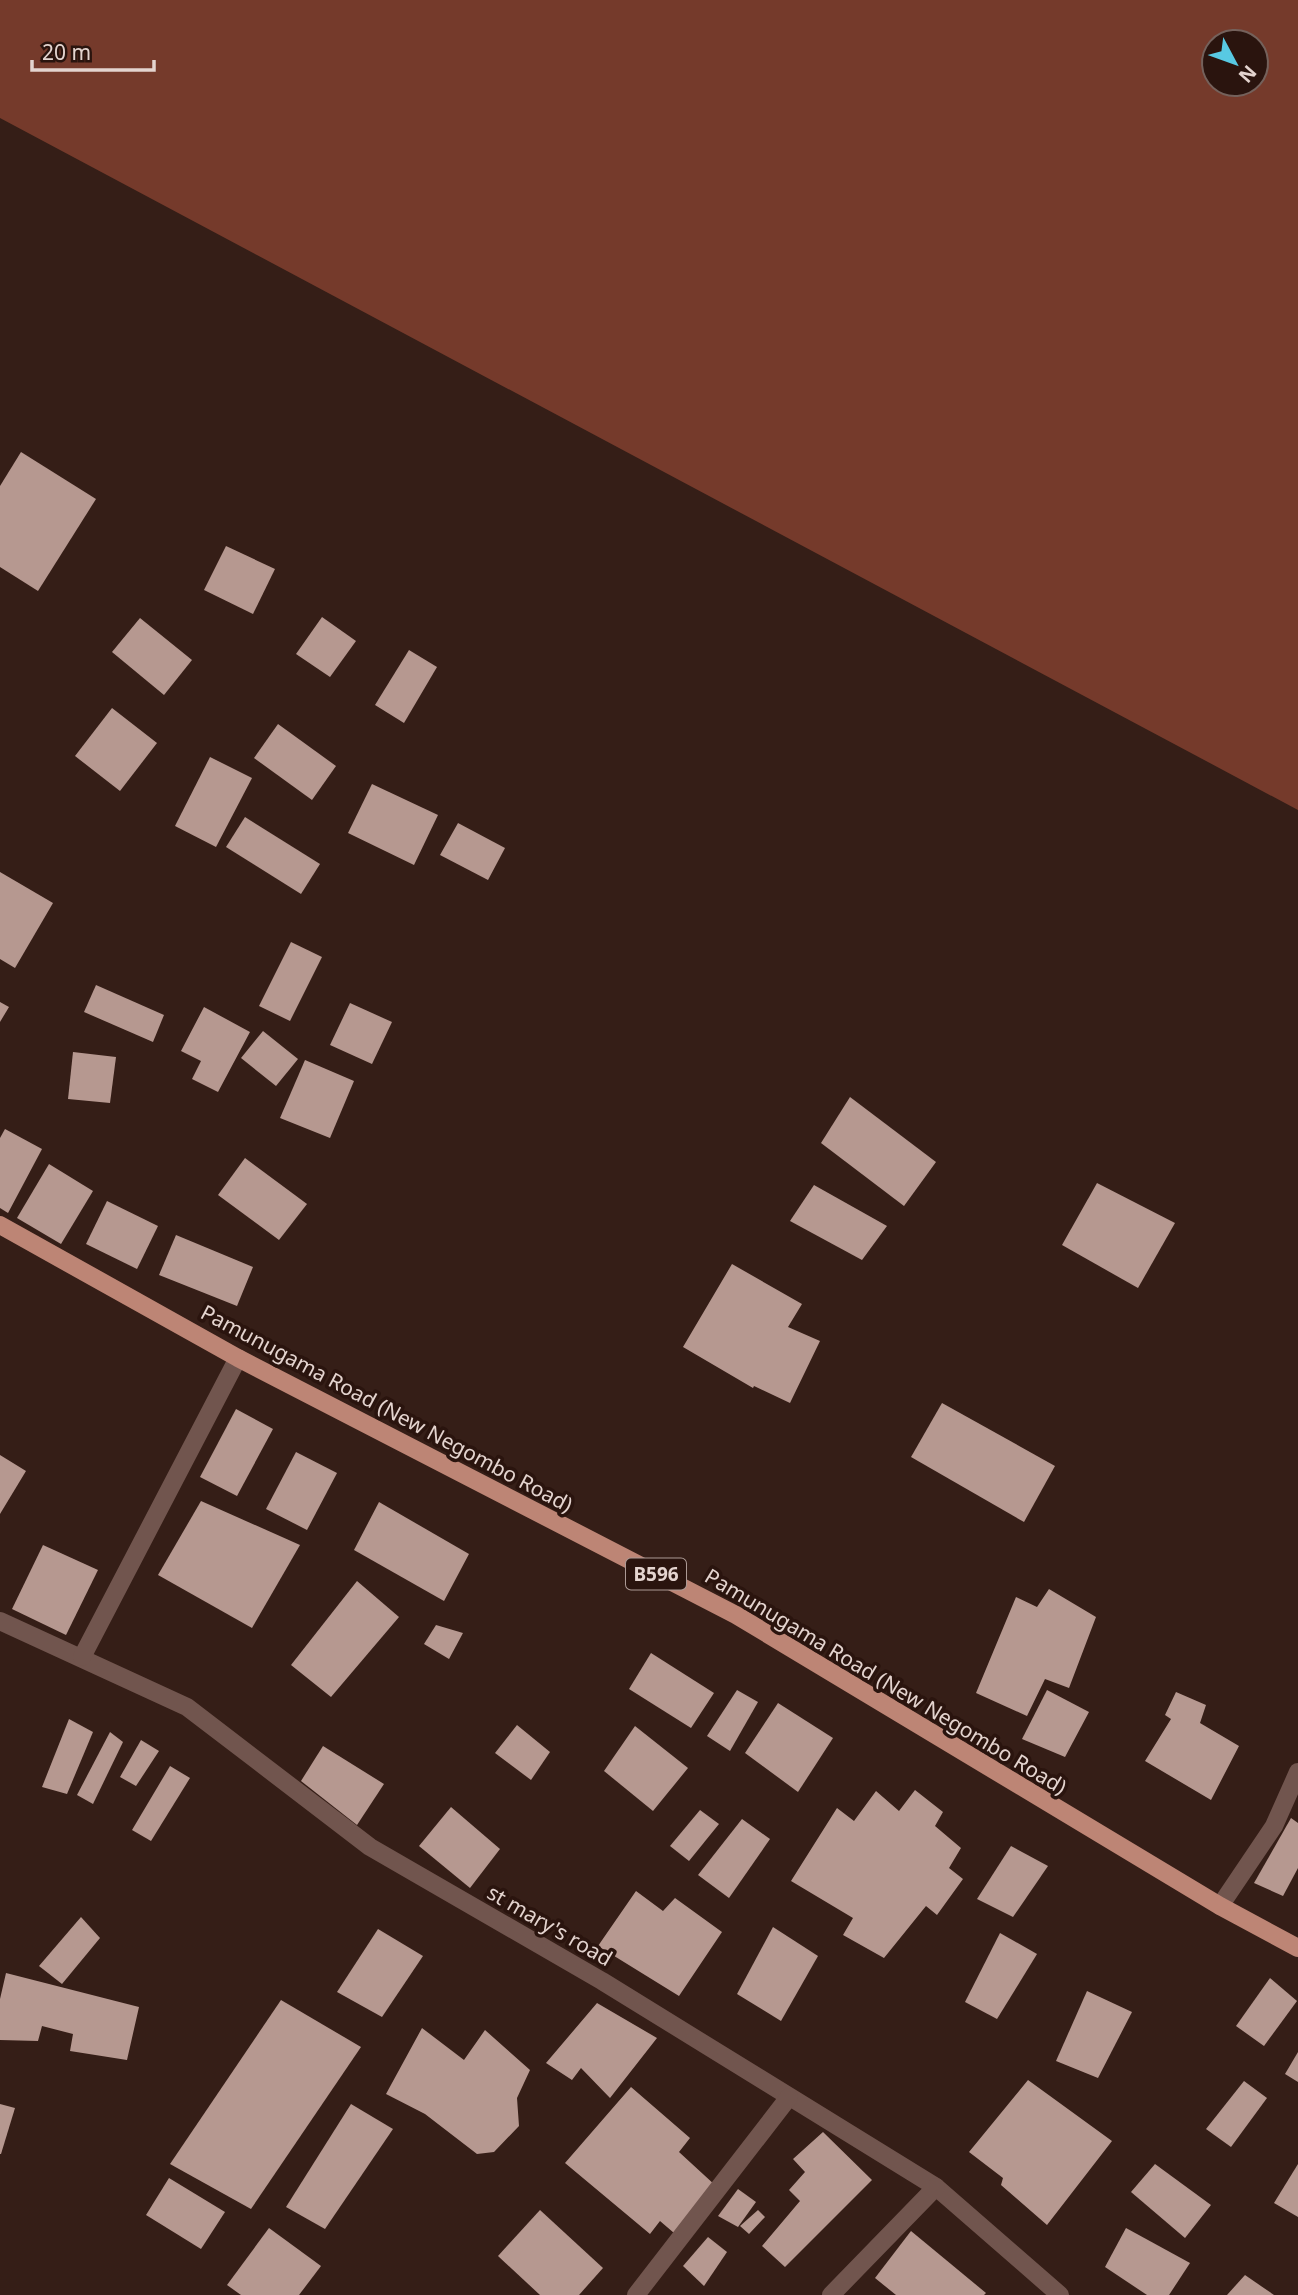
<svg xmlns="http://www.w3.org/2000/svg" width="1298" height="2295" font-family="'Noto Sans',sans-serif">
<rect width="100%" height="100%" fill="#351e17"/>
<path fill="#753a2b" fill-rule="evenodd" d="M 0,0 L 1298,0 L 1298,810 L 0,118 ZM 1256,42 L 1256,84 L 1214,84 L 1214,42 Z"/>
<g fill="#b69890">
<path d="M 21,452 L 96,499 L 38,591 L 0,567 L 0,486 Z"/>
<path d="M 226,546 L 275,569 L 253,614 L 204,590 Z"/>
<path d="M 322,617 L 356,641 L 330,677 L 296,654 Z"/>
<path d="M 140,618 L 192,660 L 164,695 L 112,652 Z"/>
<path d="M 409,650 L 437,667 L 404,723 L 375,705 Z"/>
<path d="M 112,708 L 157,743 L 120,791 L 75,756 Z"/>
<path d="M 278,724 L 336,766 L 312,800 L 254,758 Z"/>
<path d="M 210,757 L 252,778 L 216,847 L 175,826 Z"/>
<path d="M 372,784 L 438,815 L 414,865 L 348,833 Z"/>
<path d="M 245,817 L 320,864 L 301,894 L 226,847 Z"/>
<path d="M 458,823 L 505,848 L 488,880 L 440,855 Z"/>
<path d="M 0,872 L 53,903 L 15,968 L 0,959 Z"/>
<path d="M 291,942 L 322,957 L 290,1021 L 259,1006 Z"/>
<path d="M 96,985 L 164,1015 L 153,1042 L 84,1012 Z"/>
<path d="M 0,1002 L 9,1007 L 0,1022 Z"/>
<path d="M 350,1003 L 392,1022 L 372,1064 L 330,1045 Z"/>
<path d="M 204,1007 L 250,1032 L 218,1092 L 192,1079 L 201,1061 L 181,1051 Z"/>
<path d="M 263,1031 L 298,1059 L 276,1086 L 241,1058 Z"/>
<path d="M 73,1052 L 116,1057 L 110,1103 L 68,1099 Z"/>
<path d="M 305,1060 L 354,1081 L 330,1138 L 280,1118 Z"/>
<path d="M 850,1097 L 936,1162 L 904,1206 L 821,1143 Z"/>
<path d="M 5,1129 L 42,1149 L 8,1213 L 0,1208 L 0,1138 Z"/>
<path d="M 245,1158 L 307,1204 L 279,1240 L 218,1195 Z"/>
<path d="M 49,1164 L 93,1191 L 61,1244 L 17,1218 Z"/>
<path d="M 1097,1183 L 1175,1223 L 1138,1288 L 1062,1245 Z"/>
<path d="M 814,1185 L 887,1226 L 862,1260 L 790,1221 Z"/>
<path d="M 107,1201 L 158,1226 L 137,1269 L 86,1244 Z"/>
<path d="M 176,1235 L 253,1267 L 237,1306 L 159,1275 Z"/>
<path d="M 732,1264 L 802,1304 L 788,1327 L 820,1341 L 790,1403 L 754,1386 L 753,1388 L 683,1347 Z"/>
<path d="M 942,1403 L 1055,1466 L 1024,1522 L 911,1457 Z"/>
<path d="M 236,1409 L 273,1429 L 237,1496 L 200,1477 Z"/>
<path d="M 296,1452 L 337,1473 L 307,1530 L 266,1509 Z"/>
<path d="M 0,1455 L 26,1471 L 0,1514 Z"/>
<path d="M 201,1501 L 300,1545 L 252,1628 L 158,1575 Z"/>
<path d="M 379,1502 L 469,1554 L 444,1601 L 354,1550 Z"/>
<path d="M 43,1545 L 98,1570 L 66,1635 L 12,1609 Z"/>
<path d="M 357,1581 L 399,1617 L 331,1697 L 291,1665 Z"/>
<path d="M 1049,1589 L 1096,1617 L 1069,1688 L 1045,1679 L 1027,1716 L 976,1693 L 1016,1597 L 1037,1607 Z"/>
<path d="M 436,1625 L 463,1633 L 449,1659 L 424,1644 Z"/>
<path d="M 651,1653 L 714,1693 L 691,1728 L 629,1689 Z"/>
<path d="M 737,1690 L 758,1702 L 730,1751 L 707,1736 Z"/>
<path d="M 1047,1690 L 1089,1712 L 1065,1757 L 1022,1739 Z"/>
<path d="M 1176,1692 L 1206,1705 L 1200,1723 L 1239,1746 L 1211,1800 L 1145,1761 L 1171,1719 L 1165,1715 Z"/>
<path d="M 778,1703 L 833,1738 L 798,1792 L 745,1753 Z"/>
<path d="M 69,1719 L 93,1732 L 67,1794 L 42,1787 Z"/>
<path d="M 517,1725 L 550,1752 L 531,1780 L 495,1753 Z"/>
<path d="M 635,1726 L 688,1768 L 653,1811 L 604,1771 Z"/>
<path d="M 110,1732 L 123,1742 L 93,1804 L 77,1795 Z"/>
<path d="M 141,1740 L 159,1751 L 136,1786 L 120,1777 Z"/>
<path d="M 323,1746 L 384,1784 L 357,1825 L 301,1781 Z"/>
<path d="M 170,1766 L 190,1778 L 151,1841 L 132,1830 Z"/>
<path d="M 915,1790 L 943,1812 L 935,1826 L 961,1848 L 949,1868 L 963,1879 L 937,1915 L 926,1906 L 884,1958 L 843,1935 L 853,1918 L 791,1881 L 837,1808 L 854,1821 L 876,1791 L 899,1811 Z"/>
<path d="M 451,1807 L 500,1849 L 470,1888 L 419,1846 Z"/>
<path d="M 700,1810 L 719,1824 L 689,1861 L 670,1846 Z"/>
<path d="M 1291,1818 L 1298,1823 L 1298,1868 L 1283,1896 L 1254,1883 Z"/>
<path d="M 742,1819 L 770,1839 L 729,1898 L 698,1875 Z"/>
<path d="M 1011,1846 L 1048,1866 L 1013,1917 L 977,1899 Z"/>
<path d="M 636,1891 L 663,1911 L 675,1898 L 722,1932 L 679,1996 L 598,1946 Z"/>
<path d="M 81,1917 L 100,1938 L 62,1984 L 39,1966 Z"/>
<path d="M 773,1927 L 818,1956 L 781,2021 L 737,1994 Z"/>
<path d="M 378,1929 L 423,1956 L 382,2017 L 337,1992 Z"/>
<path d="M 1000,1933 L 1037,1954 L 997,2019 L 965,2002 Z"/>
<path d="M 6,1973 L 139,2007 L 127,2060 L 70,2051 L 73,2034 L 42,2026 L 38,2041 L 0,2040 L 0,1999 Z"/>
<path d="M 1270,1978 L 1297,2001 L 1264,2046 L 1236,2026 Z"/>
<path d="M 1087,1991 L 1132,2012 L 1098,2078 L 1056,2061 Z"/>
<path d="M 281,2000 L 361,2047 L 251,2209 L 170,2164 Z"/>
<path d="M 597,2003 L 657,2038 L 610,2098 L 581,2068 L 572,2080 L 546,2063 Z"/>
<path d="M 422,2028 L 464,2060 L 485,2030 L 530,2070 L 517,2098 L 519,2126 L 494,2152 L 477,2154 L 425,2114 L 386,2094 Z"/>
<path d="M 1298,2052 L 1298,2082 L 1285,2074 Z"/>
<path d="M 1028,2080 L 1112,2141 L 1047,2225 L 1001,2185 L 1003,2178 L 969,2152 Z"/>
<path d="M 1244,2081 L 1267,2098 L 1231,2147 L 1206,2129 Z"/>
<path d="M 631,2087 L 690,2138 L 679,2152 L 716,2186 L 674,2233 L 660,2221 L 650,2234 L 565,2163 Z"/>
<path d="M 0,2104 L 15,2108 L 1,2154 L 0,2154 Z"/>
<path d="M 351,2104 L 393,2129 L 325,2229 L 286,2207 Z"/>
<path d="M 823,2132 L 872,2180 L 785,2267 L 762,2246 L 800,2201 L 789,2190 L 805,2172 L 793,2159 Z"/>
<path d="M 1155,2164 L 1211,2205 L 1185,2238 L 1131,2192 Z"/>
<path d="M 1298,2164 L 1298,2217 L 1274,2203 Z"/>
<path d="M 169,2178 L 225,2212 L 201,2249 L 146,2215 Z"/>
<path d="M 738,2189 L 756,2202 L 738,2227 L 718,2216 Z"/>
<path d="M 540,2210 L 603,2268 L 579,2295 L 540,2295 L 498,2256 Z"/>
<path d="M 758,2210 L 765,2217 L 749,2234 L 740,2226 Z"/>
<path d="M 269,2228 L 321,2266 L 299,2295 L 241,2295 L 227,2285 Z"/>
<path d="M 1126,2228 L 1190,2263 L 1169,2295 L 1147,2295 L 1105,2267 Z"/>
<path d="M 911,2231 L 986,2293 L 984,2295 L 896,2295 L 875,2278 Z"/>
<path d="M 708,2237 L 727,2252 L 704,2286 L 683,2266 Z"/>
<path d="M 1245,2275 L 1274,2295 L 1227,2295 Z"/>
</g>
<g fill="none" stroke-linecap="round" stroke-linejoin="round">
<g stroke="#71554e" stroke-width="18">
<path d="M 0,1621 L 187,1707 L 370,1847 L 602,1981 L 936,2187 L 1060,2295"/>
<path d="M 82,1657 L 238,1358"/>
<path d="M 1220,1906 L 1274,1826 L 1298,1772"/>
<path d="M 636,2295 L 789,2097"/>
<path d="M 831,2295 L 936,2187"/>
</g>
<path stroke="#bd8575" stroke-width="18" d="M 0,1225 L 238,1358 L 736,1615 L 1220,1906 L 1298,1948"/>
</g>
<g text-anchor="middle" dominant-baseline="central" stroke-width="7" stroke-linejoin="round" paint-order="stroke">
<rect fill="#2a140e" stroke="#ac9a95" stroke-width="2" x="626" y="1558.5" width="60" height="31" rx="5"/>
<g font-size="19" font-weight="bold" fill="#e4d4cf">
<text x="656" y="1574">B596</text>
</g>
<g font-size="21" fill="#e4d4cf" stroke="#2a140e">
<text transform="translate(387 1408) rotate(28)">Pamunugama Road (New Negombo Road)</text>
<text transform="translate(886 1681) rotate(31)">Pamunugama Road (New Negombo Road)</text>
<text transform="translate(550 1925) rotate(30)">st mary's road</text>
</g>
</g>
<g transform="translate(1235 63) rotate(131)"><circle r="33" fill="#2a140e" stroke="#74615b" stroke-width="2"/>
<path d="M0-5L12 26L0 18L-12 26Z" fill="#58c9e3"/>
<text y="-10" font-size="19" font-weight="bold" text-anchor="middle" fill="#e4d4cf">N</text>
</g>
<path d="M32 60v10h122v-10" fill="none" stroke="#e4d4cf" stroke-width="3.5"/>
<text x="42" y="60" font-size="21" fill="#e4d4cf" stroke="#2a140e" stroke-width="5" paint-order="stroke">20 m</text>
</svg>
